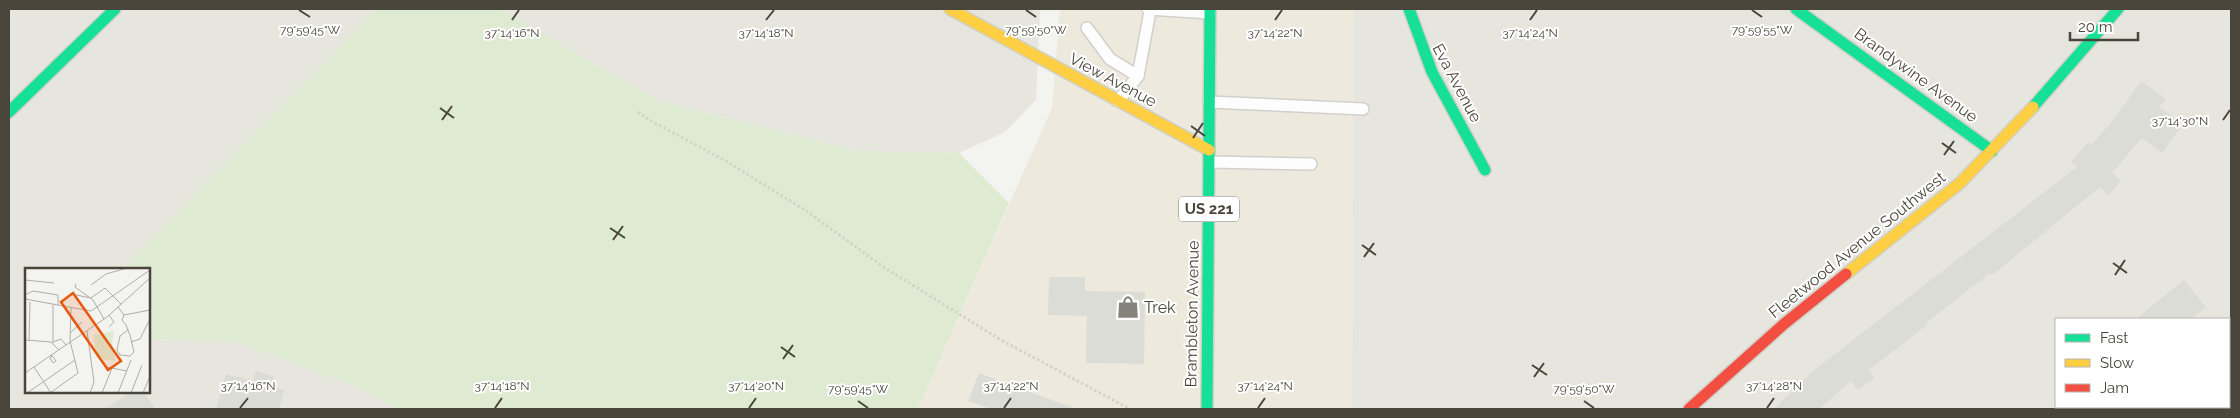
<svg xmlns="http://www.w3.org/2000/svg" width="2240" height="418" font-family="Raleway,sans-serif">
<rect width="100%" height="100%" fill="#f3f3ef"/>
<g fill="#e6e5de" fill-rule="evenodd">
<path d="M 9,9 L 377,9 L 122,269 L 26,269 L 26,392 L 149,392 L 149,339 L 238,342 L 364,390 L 396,409 L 9,409 Z"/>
<path d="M 500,9 L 1040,9 L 1036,100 L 1005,132 L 959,153 L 856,151 L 657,100 Z"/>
<path d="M 1354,9 L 2231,9 L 2231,409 L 1352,409 ZM 2056,319 L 2229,319 L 2229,407 L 2056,407 Z"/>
</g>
<path fill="#ede9dd" d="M 1060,9 L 1354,9 L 1352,409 L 918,409 L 1052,108 Z"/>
<path fill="#deebd2" d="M 377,9 L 500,9 L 657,100 L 856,151 L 959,153 L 1009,203 L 918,409 L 396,409 L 364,390 L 238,342 L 149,339 L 149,269 L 122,269 Z"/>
<g fill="#dcdcd7">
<path d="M 2141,81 L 2166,99 L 2159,107 L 2183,124 L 2162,153 L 2142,138 L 2112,173 L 2121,181 L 2109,195 L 2100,187 L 1992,275 L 1990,273 L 1926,323 L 1927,325 L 1869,370 L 1875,378 L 1858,390 L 1851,381 L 1819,409 L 1774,409 L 1813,371 L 2077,167 L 2071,161 L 2088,142 L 2091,145 L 2111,123 Z"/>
<path d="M 1049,277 L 1085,277 L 1085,291 L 1145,292 L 1144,364 L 1086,363 L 1087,316 L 1048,315 Z"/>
<path d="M 2184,280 L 2206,307 L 2191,319 L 2136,319 Z"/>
<path d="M 256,371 L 274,376 L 271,386 L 284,390 L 279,409 L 216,409 L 226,374 L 253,381 Z"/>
<path d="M 979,373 L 1071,407 L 1071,409 L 991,409 L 968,401 Z"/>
<path d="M 131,392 L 143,392 L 155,409 L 105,409 Z"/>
</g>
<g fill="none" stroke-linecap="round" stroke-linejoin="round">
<defs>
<g id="lane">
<path d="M 1148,9 L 1210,13"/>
<path d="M 1087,28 L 1110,59 L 1138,76"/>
<path d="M 1118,101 L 1138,76 L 1150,11"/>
<path d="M 1209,102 L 1363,109"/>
<path d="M 1209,162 L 1311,164"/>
</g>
<g id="street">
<path d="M 2229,380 L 2231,378"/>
<path d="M 2194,409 L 2197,407"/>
</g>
<g id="fast">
<path d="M 1409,9 L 1432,72 L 1485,170"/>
<path d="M 1796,9 L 1992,151"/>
<path d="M 2033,107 L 2118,9"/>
<path d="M 9,112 L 115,9"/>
<path d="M 1207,409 L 1210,9"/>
</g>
<g id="slow">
<path d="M 950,9 L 1209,150"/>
<path d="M 1846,274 L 1960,183 L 2033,107"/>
</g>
<path id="jam" d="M 1689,409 L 1784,324 L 1846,274"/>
</defs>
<use href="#lane" stroke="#d1d0cc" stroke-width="14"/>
<use href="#street" stroke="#d1d0cc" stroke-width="24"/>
<use href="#fast" stroke="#d1d0c7" stroke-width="14"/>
<use href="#slow" stroke="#d1d0c7" stroke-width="14"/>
<use href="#jam" stroke="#d1d0c7" stroke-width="14"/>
<path stroke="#d3d2cd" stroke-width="3" stroke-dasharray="2.5 2.5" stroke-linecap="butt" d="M 638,112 L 651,121 L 726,161 L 805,210 L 885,268 L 1001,340 L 1130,409"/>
<use href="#lane" stroke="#fdfdfd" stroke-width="11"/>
<use href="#street" stroke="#fdfdfd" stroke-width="21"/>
<use href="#fast" stroke="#16e098" stroke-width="11"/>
<use href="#slow" stroke="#ffcf43" stroke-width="11"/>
<use href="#jam" stroke="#f24e42" stroke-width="11"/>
</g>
<path fill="none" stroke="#49453b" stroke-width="2" d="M 299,10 L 310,17M 1026,10 L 1036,17M 1752,10 L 1762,17M 512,20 L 519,10M 766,20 L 774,10M 1275,20 L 1282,10M 1530,20 L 1537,10M 440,108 L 454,118M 442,120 L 452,106M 2223,120 L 2230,110M 1191,126 L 1205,136M 1193,138 L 1203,123M 1942,143 L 1956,153M 1944,155 L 1954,141M 610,228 L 625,238M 613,240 L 623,226M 1362,245 L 1376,255M 1364,257 L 1374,243M 2113,263 L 2127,273M 2115,275 L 2125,260M 781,347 L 795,357M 783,359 L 793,345M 1532,365 L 1547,375M 1534,377 L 1544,363M 858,401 L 868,408M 1584,401 L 1594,408M 240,408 L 248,398M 495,408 L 502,398M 749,408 L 756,398M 1004,408 L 1011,398M 1258,408 L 1265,398M 1767,408 L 1774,398"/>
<defs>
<symbol id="shop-bare" viewBox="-9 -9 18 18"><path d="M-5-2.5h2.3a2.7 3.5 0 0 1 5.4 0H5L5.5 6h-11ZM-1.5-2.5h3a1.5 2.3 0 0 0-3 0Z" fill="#84827a" stroke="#fff" stroke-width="2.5" paint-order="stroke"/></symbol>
</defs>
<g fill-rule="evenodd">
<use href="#shop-bare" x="1112" y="291" width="32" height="32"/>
</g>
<g text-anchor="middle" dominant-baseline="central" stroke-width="4" stroke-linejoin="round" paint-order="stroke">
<rect fill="#fff" stroke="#807d76" stroke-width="1" x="1179" y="196.5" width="60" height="25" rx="4"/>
<g font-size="15" font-weight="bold" fill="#49453b">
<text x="1209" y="209">US 221</text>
</g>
<g font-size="16" fill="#49453b" stroke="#fff">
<text transform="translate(1916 75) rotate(36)">Brandywine Avenue</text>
<text transform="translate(1113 80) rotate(28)">View Avenue</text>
<text transform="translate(1457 83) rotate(62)">Eva Avenue</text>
<text transform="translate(1857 245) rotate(-39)">Fleetwood Avenue Southwest</text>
<text transform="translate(1192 314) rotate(-89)">Brambleton Avenue</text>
</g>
<g font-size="16" fill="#49453b" stroke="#fff" text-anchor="start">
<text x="1144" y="307">Trek</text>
</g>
</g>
<g transform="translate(25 268)">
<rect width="125" height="125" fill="#f3f3ef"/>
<path d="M 89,63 L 87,77 L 90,93 L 73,90 L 68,67 Z" fill="#deebd2"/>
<path fill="none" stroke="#afada7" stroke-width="1" d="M 0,12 L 29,15M 51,16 L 50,19 L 68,32 L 79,51M 66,17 L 81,6 L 102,0M 46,26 L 66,30 L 80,20 L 96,36M 0,27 L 8,23 L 33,27 L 33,37M 0,31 L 66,43 L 125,2M 28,37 L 28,75M 93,39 L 99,47 L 125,42M 99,47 L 97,52 L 101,57 L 105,67 L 109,84 L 105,88 L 95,87 L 92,82 L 95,68 L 103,62M 84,59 L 89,54 L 84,47M 62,63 L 69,114 L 65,125M 45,65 L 57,54M 0,72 L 26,74 L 34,82M 4,72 L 5,34M 28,74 L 36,71 L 41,77M 106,74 L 115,71 L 125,51M 26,87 L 28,89 L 31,93 L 28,95 L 25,90 L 27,88M 9,99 L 26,125M 81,99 L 102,103M 0,105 L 82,49 L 125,10M 2,125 L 50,92M 25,125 L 53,105 L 45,73 L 46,39M 77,125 L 87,100M 93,125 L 106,92M 106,125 L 117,97M 118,125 L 125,108"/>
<path fill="#e8590c" fill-opacity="0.15" stroke="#e8590c" stroke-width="2.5" d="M 48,25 L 96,93 L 83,102 L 36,34 Z"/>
<rect width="125" height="125" fill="none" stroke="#49453b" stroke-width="2.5"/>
</g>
<g font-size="12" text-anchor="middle" fill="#49453b" stroke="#fff" stroke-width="4" stroke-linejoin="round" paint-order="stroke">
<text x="310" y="34">79°59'45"W</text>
<text x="1036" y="34">79°59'50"W</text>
<text x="1762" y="34">79°59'55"W</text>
<text x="1530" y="37">37°14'24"N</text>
<text x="512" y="37">37°14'16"N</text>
<text x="766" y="37">37°14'18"N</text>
<text x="1275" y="37">37°14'22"N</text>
<text x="2180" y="125">37°14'30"N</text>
<text x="248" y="390">37°14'16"N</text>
<text x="502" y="390">37°14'18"N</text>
<text x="756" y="390">37°14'20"N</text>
<text x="1011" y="390">37°14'22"N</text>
<text x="1265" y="390">37°14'24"N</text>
<text x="1774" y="390">37°14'28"N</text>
<text x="858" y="393">79°59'45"W</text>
<text x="1584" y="393">79°59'50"W</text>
</g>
<rect width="2240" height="418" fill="none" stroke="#49453b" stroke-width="20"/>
<rect x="2055" y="318" width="175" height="90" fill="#ffffff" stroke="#b6b5b1"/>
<rect x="2065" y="334" width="25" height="8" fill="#16e098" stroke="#b6b5b1"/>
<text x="2100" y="343" font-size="15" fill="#49453b">Fast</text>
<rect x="2065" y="359" width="25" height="8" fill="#ffcf43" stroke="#b6b5b1"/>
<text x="2100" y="368" font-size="15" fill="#49453b">Slow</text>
<rect x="2065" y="384" width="25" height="8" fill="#f24e42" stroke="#b6b5b1"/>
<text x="2100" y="393" font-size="15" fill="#49453b">Jam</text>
<path d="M2070 32v8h68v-8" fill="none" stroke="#49453b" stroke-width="2.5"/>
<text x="2078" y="32" font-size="15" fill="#49453b" stroke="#ffffff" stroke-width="4" paint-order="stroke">20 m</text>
</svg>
